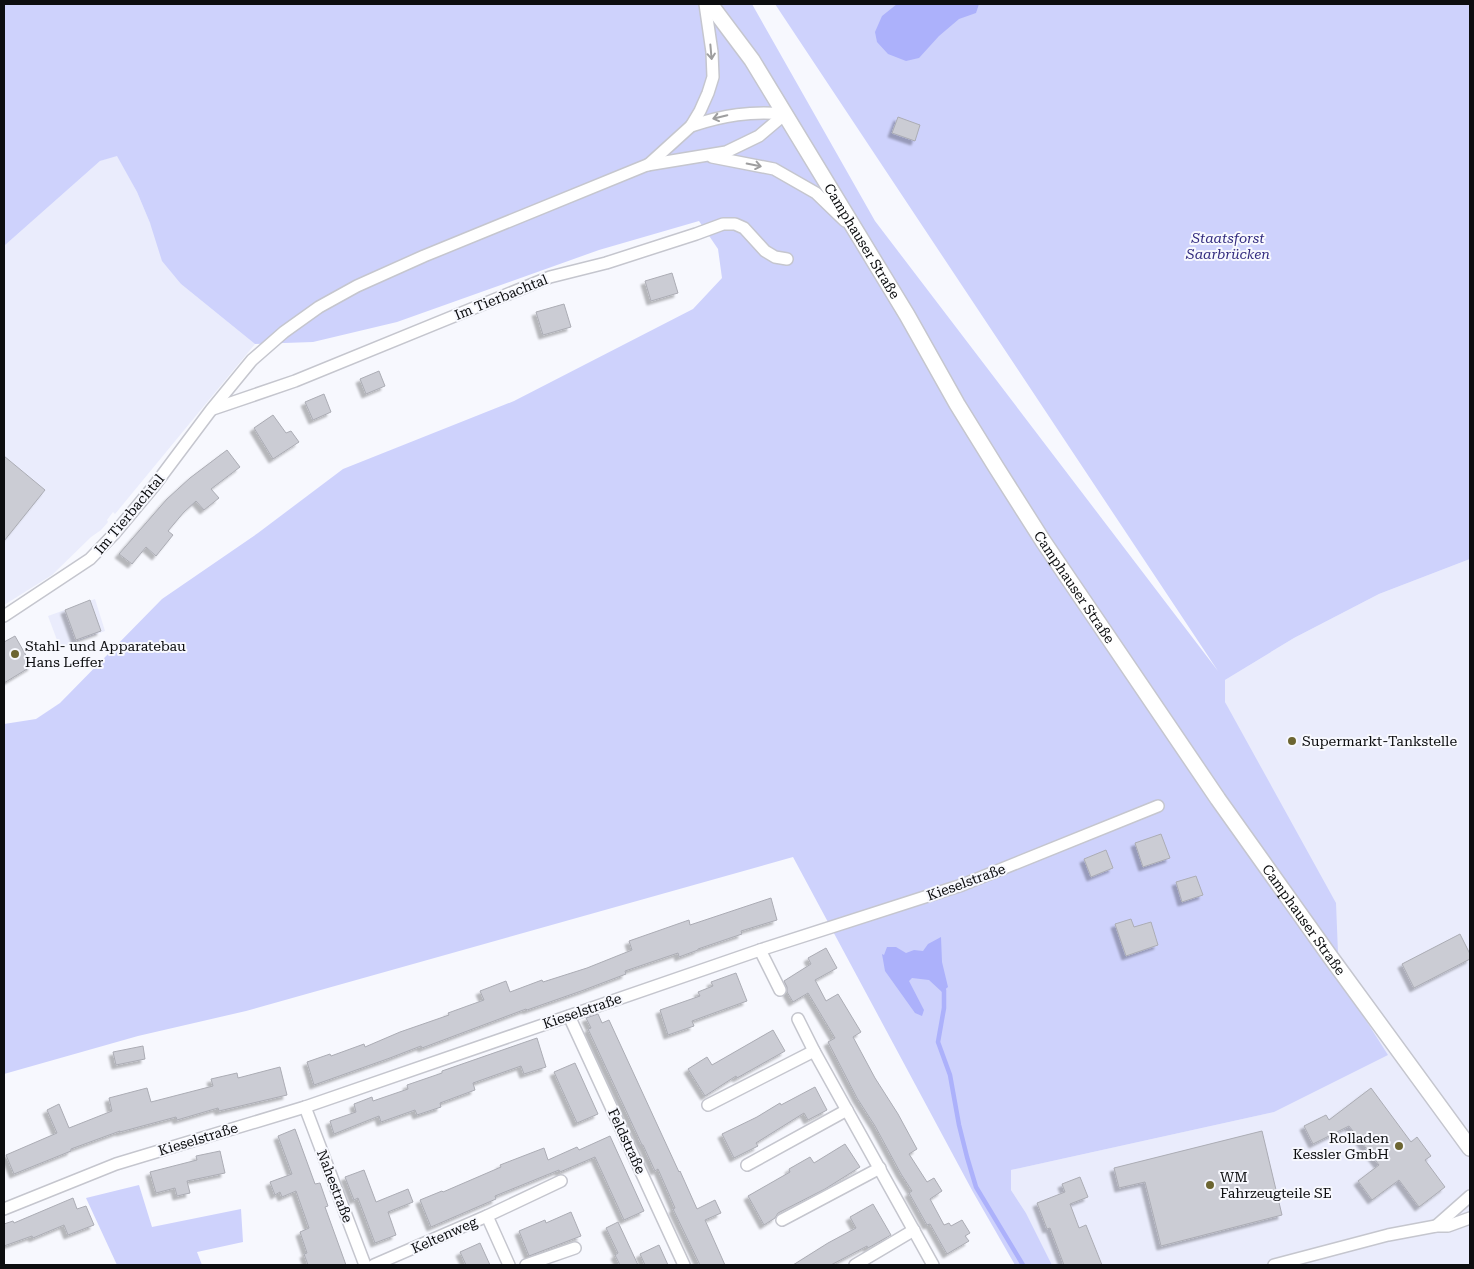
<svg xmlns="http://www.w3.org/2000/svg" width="1474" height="1269" font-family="'Roboto Serif',serif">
<defs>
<filter id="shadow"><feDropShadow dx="-4" dy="4" stdDeviation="1" flood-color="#0004"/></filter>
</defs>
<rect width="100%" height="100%" fill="#f7f8fe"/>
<g fill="#eaecfc">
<path d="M 117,155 L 137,192 L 150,223 L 181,284 L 255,344 L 115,514 L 113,512 L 107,520 L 108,522 L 101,530 L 91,537 L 52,575 L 4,605 L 4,246 L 100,161 Z"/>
<path d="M 1470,559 L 1470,1265 L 1052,1265 L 1026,1213 L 1011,1190 L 1011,1170 L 1274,1112 L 1339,978 L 1225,702 L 1225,680 L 1294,638 L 1379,594 Z"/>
<path d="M 95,599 L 105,631 L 60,648 L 48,616 Z"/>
</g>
<g fill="#ced2fc">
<path d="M 4,4 L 752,4 L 875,221 L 1218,671 L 775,4 L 1470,4 L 1470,559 L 1379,594 L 1294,638 L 1225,680 L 1225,702 L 1336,903 L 1339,978 L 1388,1055 L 1274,1112 L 1011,1170 L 1011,1190 L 1026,1213 L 1052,1265 L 1015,1265 L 973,1192 L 793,857 L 246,1011 L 138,1036 L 4,1074 L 4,724 L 36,719 L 60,703 L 162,599 L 258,533 L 343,469 L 514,401 L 693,309 L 722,278 L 718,249 L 699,221 L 599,250 L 397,322 L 313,342 L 255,344 L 181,284 L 162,261 L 150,223 L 137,192 L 117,156 L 100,161 L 4,246 Z"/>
<path d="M 139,1185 L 152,1227 L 241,1209 L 243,1242 L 197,1252 L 202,1265 L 117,1265 L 86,1198 Z"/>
</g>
<g fill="#acb1fb">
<path d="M 897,4 L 979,4 L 976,13 L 959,19 L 939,36 L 919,58 L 906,61 L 888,54 L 877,42 L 875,32 L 882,16 Z"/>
<path d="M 941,937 L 942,962 L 948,987 L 942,992 L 929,980 L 912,978 L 909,981 L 924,1010 L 922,1016 L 915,1013 L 885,971 L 882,954 L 884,955 L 887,947 L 896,947 L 906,953 L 914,950 L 923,951 L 928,944 Z"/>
</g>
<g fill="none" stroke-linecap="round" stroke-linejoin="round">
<path stroke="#acb1fb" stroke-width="4.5" d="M 944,990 L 944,1008 L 938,1042 L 950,1075 L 959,1125 L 967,1157 L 976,1187 L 1023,1265"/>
</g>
<g fill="#cbccd4" stroke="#abacb4" filter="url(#shadow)">
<path d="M 898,117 L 920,125 L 915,141 L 892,133 Z"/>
<path d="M 672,273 L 678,293 L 651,301 L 645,281 Z"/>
<path d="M 564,304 L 571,327 L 543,335 L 536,312 Z"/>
<path d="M 379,371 L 385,386 L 366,394 L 360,379 Z"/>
<path d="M 324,394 L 331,412 L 313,420 L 305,402 Z"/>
<path d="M 273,415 L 286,433 L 291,431 L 299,442 L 273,459 L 254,428 Z"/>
<path d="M 227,450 L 240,467 L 211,489 L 219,498 L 204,510 L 196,501 L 184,512 L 168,531 L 173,535 L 156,556 L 146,547 L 132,564 L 119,554 L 167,499 L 190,478 Z"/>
<path d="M 4,456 L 45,490 L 4,541 Z"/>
<path d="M 90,600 L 101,631 L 76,640 L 65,610 Z"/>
<path d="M 15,636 L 32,666 L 4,683 L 4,642 Z"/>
<path d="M 1161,834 L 1170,858 L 1143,867 L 1135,843 Z"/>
<path d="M 1106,850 L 1113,868 L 1091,877 L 1084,859 Z"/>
<path d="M 1196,876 L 1203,895 L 1182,902 L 1176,882 Z"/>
<path d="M 771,898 L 777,920 L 741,931 L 742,934 L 698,949 L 698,950 L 679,957 L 678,953 L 625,971 L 626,974 L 584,990 L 527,1010 L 526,1009 L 422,1048 L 421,1046 L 390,1058 L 314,1085 L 307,1062 L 330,1054 L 331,1056 L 364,1044 L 365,1047 L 400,1032 L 449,1015 L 448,1013 L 484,1000 L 480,991 L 506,981 L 510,992 L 542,980 L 543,982 L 587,968 L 632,950 L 629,941 L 689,920 L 690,925 Z"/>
<path d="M 1131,919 L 1134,927 L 1151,922 L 1158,945 L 1126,956 L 1115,924 Z"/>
<path d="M 1460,934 L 1470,954 L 1470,959 L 1414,988 L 1402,964 Z"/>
<path d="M 826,948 L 837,968 L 815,980 L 826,1001 L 838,994 L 861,1032 L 853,1037 L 875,1078 L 898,1114 L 917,1149 L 909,1154 L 927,1182 L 934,1178 L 942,1191 L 930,1199 L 944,1225 L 949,1223 L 951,1226 L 962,1220 L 970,1233 L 965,1236 L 969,1241 L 947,1254 L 930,1224 L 927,1225 L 909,1193 L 912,1191 L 901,1174 L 875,1126 L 857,1098 L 828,1042 L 835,1038 L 808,993 L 793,1002 L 787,992 L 787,987 L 784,981 L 811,964 L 808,958 Z"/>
<path d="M 736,973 L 747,1001 L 692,1021 L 694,1026 L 668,1035 L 660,1010 L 700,996 L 698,992 L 713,986 L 711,982 Z"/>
<path d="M 598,1014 L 602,1023 L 609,1020 L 679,1172 L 680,1171 L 697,1209 L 715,1200 L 721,1213 L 705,1220 L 725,1265 L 700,1265 L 673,1209 L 675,1208 L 658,1169 L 655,1171 L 643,1145 L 642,1145 L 588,1029 L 591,1028 L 586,1018 Z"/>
<path d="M 773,1030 L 785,1051 L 737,1078 L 736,1076 L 705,1096 L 688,1069 L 707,1057 L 712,1065 Z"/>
<path d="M 537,1038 L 546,1067 L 524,1074 L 521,1066 L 473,1083 L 475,1090 L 440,1103 L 441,1107 L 417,1115 L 415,1110 L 381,1122 L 379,1116 L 334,1134 L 330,1121 L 356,1112 L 354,1104 L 372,1097 L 373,1101 L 408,1089 L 407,1085 L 442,1073 L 442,1071 Z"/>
<path d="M 143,1046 L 145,1059 L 116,1065 L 113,1052 Z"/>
<path d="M 575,1063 L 598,1114 L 577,1123 L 554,1072 Z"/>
<path d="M 280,1067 L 287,1095 L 219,1111 L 218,1108 L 177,1120 L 176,1117 L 120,1132 L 120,1131 L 71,1149 L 71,1151 L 14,1174 L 6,1155 L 57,1133 L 47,1110 L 59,1104 L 69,1128 L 112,1111 L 109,1098 L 147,1088 L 151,1102 L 213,1086 L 211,1079 L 237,1073 L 238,1078 Z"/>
<path d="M 815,1087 L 827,1110 L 808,1120 L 804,1113 L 756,1143 L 758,1146 L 734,1158 L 722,1134 L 757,1117 L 780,1103 L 781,1105 Z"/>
<path d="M 1371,1088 L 1411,1142 L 1417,1137 L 1431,1156 L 1425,1160 L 1445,1187 L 1419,1207 L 1399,1180 L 1372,1200 L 1358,1181 L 1379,1165 L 1349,1126 L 1313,1144 L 1304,1126 L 1326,1115 L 1329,1120 Z"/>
<path d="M 295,1129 L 315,1184 L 320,1183 L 328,1206 L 325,1207 L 346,1265 L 308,1265 L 304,1254 L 307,1253 L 300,1232 L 309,1228 L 296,1191 L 282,1197 L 280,1192 L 275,1195 L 270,1182 L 292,1174 L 278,1136 Z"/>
<path d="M 1262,1131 L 1282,1215 L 1161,1246 L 1145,1182 L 1119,1188 L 1114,1168 Z"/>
<path d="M 610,1136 L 644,1211 L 624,1220 L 595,1157 L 560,1172 L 559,1170 L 495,1196 L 496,1199 L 431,1227 L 420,1200 L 442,1191 L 443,1192 L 501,1167 L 500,1165 L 544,1148 L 548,1160 L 577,1147 L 579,1150 Z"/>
<path d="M 845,1144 L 860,1167 L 825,1189 L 778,1213 L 775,1218 L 764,1225 L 748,1196 L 790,1172 L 789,1169 L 810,1157 L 814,1163 Z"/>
<path d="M 220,1151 L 225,1173 L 187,1181 L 190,1193 L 177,1196 L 175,1188 L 156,1193 L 150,1172 L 197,1160 L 196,1156 Z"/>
<path d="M 364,1170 L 376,1202 L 408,1189 L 413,1202 L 388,1212 L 396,1235 L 375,1243 L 358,1198 L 354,1200 L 345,1177 Z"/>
<path d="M 1080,1177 L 1088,1197 L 1070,1204 L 1079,1228 L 1086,1225 L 1102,1265 L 1064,1265 L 1050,1228 L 1047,1229 L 1037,1203 L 1065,1192 L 1062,1184 Z"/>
<path d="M 73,1198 L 77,1209 L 86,1206 L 94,1225 L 68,1235 L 64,1225 L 33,1238 L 32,1236 L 4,1246 L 4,1224 L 13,1221 L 14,1223 Z"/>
<path d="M 873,1204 L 891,1235 L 868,1248 L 867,1246 L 831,1265 L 793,1265 L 828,1243 L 856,1228 L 850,1217 Z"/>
<path d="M 571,1212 L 581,1236 L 529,1256 L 519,1231 L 545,1220 L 546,1223 Z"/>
<path d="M 618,1222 L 638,1265 L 620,1265 L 615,1255 L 618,1253 L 606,1228 Z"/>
<path d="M 480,1243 L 490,1265 L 466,1265 L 460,1252 Z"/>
<path d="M 659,1245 L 668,1265 L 645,1265 L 640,1254 Z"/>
</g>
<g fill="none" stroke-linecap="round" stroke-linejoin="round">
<defs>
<g id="minor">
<path d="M 691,126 C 724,115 750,111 785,114"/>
<path d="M 712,157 L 774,169 L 816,193 L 845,221"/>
<path d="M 648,165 L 691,126 L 700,111 L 708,93 L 713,77 L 712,52 L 705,4"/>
<path d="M 213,409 L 295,381 L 550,277 L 606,263 L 696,234 L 723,224 L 735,224 L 744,228 L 765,251 L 775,257 L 787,259"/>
<path d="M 4,616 L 90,559 L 114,534 L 154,486 L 211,410 L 252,360 L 284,332 L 319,307 L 357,286 L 424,256 L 647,165 L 726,152 L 759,136 L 785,114"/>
<path d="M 760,950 L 780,990"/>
<path d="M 569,1016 L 684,1265"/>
<path d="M 798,1019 L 814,1051 L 933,1265"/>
<path d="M 708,1105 L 814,1051"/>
<path d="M 305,1107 L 365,1265"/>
<path d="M 747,1165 L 847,1110"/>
<path d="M 4,1209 L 116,1164 L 305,1107 L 760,950 L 962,885 L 1158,806"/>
<path d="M 487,1216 L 561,1181"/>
<path d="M 782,1220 L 880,1168"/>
<path d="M 1436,1226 L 1470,1196"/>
<path d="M 374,1265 L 487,1216 L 509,1265"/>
<path d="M 526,1265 L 575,1248"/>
<path d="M 855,1265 L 914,1230"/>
<path d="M 1274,1265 L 1388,1235 L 1436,1226 L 1448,1226 L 1470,1218"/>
</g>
<g id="tertiary">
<path id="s1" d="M 710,4 L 752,60 L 907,315 L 957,404 L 996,467 L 1043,541 L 1218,799 L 1329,955 L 1470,1148"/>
</g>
</defs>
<use href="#minor" stroke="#c5c6ce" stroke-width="14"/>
<use href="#tertiary" stroke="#c5c6ce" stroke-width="18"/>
<use href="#minor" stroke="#fff" stroke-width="11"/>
<use href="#tertiary" stroke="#fff" stroke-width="15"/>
</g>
<defs><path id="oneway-shaft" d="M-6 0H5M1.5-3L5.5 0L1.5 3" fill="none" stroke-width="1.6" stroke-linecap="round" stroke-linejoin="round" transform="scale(1.25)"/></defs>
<g stroke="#9e9e9f">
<use href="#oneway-shaft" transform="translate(711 52) rotate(85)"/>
<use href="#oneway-shaft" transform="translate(720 117) rotate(167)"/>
<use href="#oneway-shaft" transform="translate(754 165) rotate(11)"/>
</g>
<g fill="#6c6531" stroke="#f7f8fe" stroke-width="2">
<circle cx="15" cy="654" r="5"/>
<circle cx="1292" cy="741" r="5"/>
<circle cx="1399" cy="1146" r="5"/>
<circle cx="1210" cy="1185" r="5"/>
</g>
<g text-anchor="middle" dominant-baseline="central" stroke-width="4" stroke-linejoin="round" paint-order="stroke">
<g font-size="14" font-style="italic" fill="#332c7f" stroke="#f7f8fe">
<text x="1228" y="238">Staatsforst<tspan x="1228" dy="16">Saarbrücken</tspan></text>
</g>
<g font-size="14" fill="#0c0d0f" stroke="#f7f8fe">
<text stroke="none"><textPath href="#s1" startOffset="282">Camphauser Straße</textPath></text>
<text transform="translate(501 297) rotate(-22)">Im Tierbachtal</text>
<text transform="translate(129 514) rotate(-50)">Im Tierbachtal</text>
<text stroke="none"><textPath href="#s1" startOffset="688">Camphauser Straße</textPath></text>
<text transform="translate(966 882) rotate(-20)">Kieselstraße</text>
<text stroke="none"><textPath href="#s1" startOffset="1092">Camphauser Straße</textPath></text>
<text transform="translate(582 1011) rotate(-19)">Kieselstraße</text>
<text transform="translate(198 1139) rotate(-17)">Kieselstraße</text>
<text transform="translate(627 1141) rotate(65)">Feldstraße</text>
<text transform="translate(335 1186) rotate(69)">Nahestraße</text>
<text transform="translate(444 1235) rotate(-24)">Keltenweg</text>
</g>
<g font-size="14" fill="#0c0d0f" stroke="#f7f8fe" text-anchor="start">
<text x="25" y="646">Stahl- und Apparatebau<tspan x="25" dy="16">Hans Leffer</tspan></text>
<text x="1302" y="741">Supermarkt-Tankstelle</text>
<text x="1389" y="1138" text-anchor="end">Rolladen<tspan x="1389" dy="16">Kessler GmbH</tspan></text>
<text x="1220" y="1177">WM<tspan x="1220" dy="16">Fahrzeugteile SE</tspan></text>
</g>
</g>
<rect width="1474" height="1269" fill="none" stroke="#0c0d0f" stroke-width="10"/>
</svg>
